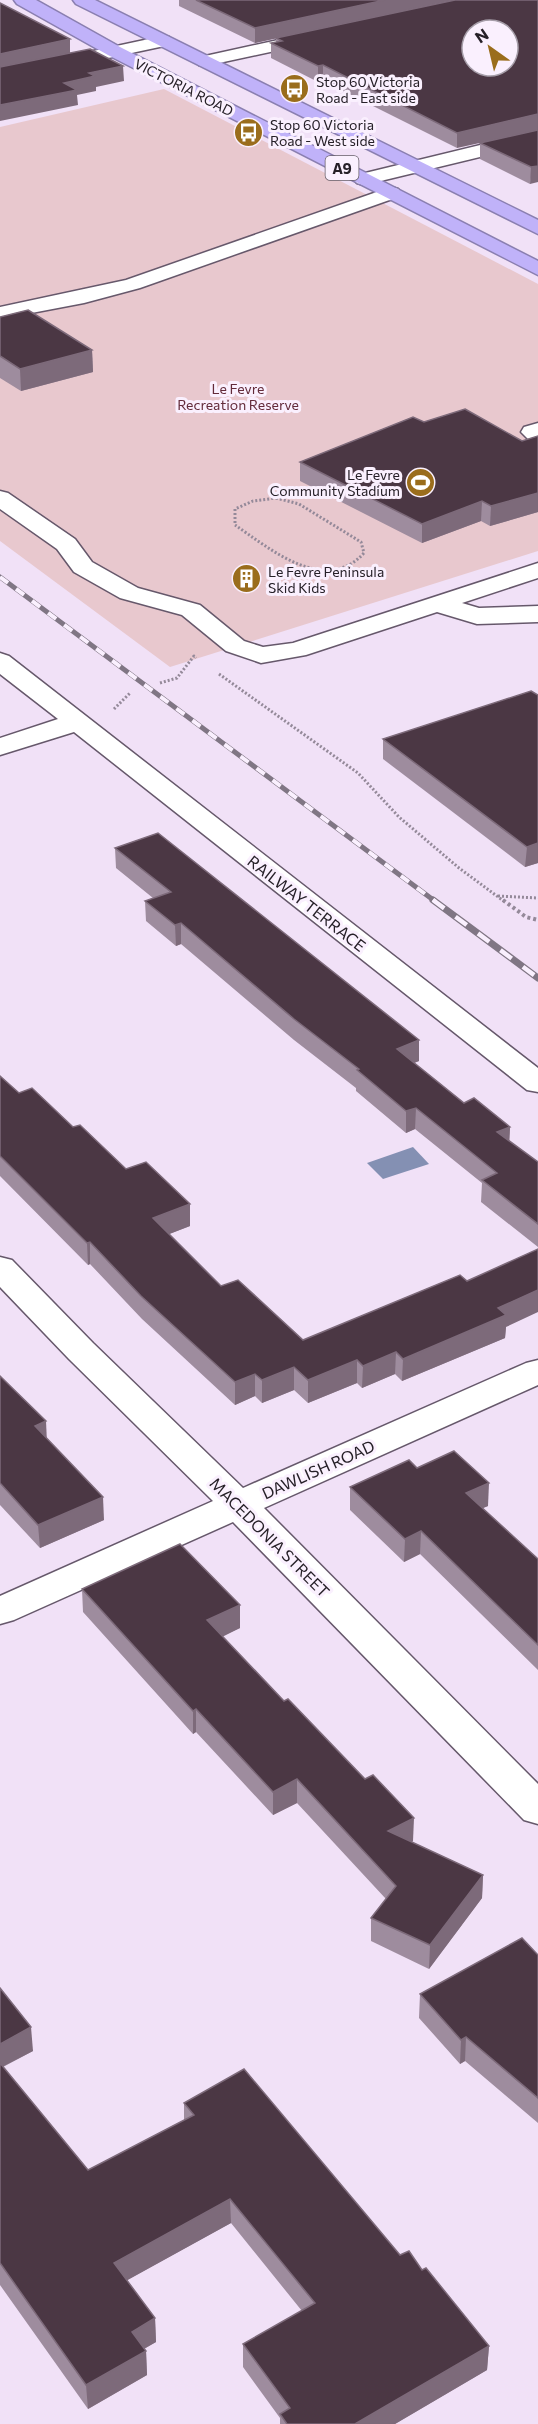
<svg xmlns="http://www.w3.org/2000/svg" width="538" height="2424" font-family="Commissioner,sans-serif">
<rect width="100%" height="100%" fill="#f1e1f7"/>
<path fill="#e8c8ce" d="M 164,89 L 538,284 L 538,551 L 170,667 L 0,541 L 0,127 Z"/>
<path fill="#8490b3" d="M 413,1147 L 429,1164 L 383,1179 L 367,1163 Z"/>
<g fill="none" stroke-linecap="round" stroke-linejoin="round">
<defs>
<g id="minor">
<path d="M 315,32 L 321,33 L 324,37 L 321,41 L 205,66 L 199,65 L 196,61 L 199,57 L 205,56 Z"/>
<path d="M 163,36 L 169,37 L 172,41 L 169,45 L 0,81 L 0,71 Z"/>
<path d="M 538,131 L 538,143 L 364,185 L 357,183 L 354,179 L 357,175 Z"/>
<path d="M 391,187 L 398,189 L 401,193 L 398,197 L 140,288 L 84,303 L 0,319 L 0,307 L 126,280 Z"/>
<path d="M 538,423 L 538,443 L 530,441 L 521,432 L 524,427 Z"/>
<path d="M 0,491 L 8,493 L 75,539 L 92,562 L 138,588 L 200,605 L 244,641 L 263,647 L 293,643 L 538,563 L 538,578 L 462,603 L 479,608 L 538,606 L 538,622 L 477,624 L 437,612 L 306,655 L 261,663 L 226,651 L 182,615 L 120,598 L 74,572 L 57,549 L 0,509 Z"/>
<path d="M 0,653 L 9,656 L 538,1068 L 538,1092 L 527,1090 L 74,732 L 0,755 L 0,738 L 58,719 L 0,674 Z"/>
<path d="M 0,1257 L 12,1260 L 93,1343 L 243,1488 L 526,1363 L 538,1360 L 538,1385 L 264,1508 L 538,1784 L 538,1824 L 524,1820 L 233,1522 L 14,1620 L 0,1624 L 0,1596 L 213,1501 L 69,1359 L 0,1287 Z"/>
</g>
<g id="highway">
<path d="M 14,0 L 36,0 L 120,47 L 538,261 L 538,275 L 108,55 L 17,4 Z"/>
<path d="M 73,0 L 95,0 L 538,220 L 538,234 L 76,4 Z"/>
</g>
</defs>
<use href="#minor" stroke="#66586b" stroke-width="3"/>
<use href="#highway" stroke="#8a7fb0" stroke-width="3"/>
<g stroke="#948999" stroke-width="3" stroke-dasharray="2 2" stroke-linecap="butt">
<path d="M 276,498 L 299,504 L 361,542 L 364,553 C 325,596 269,548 235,525 L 235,509 L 253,501 Z"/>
<path d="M 219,674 L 358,773 L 399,817 L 459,868 L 505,902"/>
<path d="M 160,683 L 177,678 L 194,656 L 196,658"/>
<path d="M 114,709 L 130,693"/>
<path d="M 498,896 L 538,898"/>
</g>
<path stroke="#948999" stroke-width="4" stroke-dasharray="3 3" stroke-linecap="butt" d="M 503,900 L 526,917 L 538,920"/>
<use href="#minor" fill="#fff" fill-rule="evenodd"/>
<use href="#highway" fill="#c0b2f9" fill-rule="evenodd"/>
<defs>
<path id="rail-far1" d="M 0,577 L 436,902"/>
<path id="rail" d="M 433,900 L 538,978"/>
</defs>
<use href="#rail-far1" stroke="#807684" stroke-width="5"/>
<use href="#rail" stroke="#807684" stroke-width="7"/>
<use href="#rail-far1" stroke="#faf0fe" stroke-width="4" stroke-dasharray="10" stroke-linecap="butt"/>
<use href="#rail" stroke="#faf0fe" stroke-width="4.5" stroke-dasharray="14" stroke-linecap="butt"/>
</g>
<g fill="#9e8c9e">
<path d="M 179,0 L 538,0 L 457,148 L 323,81 L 318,82 L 271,58 L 271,43 L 276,42 L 276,38 L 255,43 L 179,6 Z"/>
<path d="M 538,130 L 530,184 L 480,159 L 480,143 Z"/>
<path d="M 0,317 L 92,350 L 93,372 L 21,391 L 0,378 Z"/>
<path d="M 424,422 L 522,441 L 538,436 L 538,512 L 490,526 L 481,521 L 422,543 L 300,481 L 300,462 Z"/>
<path d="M 538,695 L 538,863 L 525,867 L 383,759 L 383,739 Z"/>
<path d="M 115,848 L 419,1061 L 414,1063 L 464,1103 L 510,1127 L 509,1141 L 538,1162 L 538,1247 L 481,1202 L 482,1183 L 415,1129 L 406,1133 L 356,1091 L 356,1088 L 294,1040 L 181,944 L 176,946 L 146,921 L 145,901 L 153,898 L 116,868 Z"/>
<path d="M 0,1076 L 19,1093 L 73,1127 L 126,1169 L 190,1204 L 190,1226 L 169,1234 L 221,1286 L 303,1340 L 506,1327 L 505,1338 L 402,1381 L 395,1374 L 362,1388 L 357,1383 L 308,1403 L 294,1390 L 262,1403 L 255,1396 L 235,1405 L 142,1319 L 90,1264 L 88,1265 L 0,1176 Z"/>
<path d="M 0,1376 L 46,1438 L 104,1520 L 40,1548 L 0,1505 Z"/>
<path d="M 417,1468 L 488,1506 L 482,1508 L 538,1559 L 538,1670 L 420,1554 L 404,1562 L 350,1510 L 350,1487 Z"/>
<path d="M 82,1589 L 240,1605 L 240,1628 L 222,1636 L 413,1841 L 412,1842 L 483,1875 L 482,1898 L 429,1969 L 371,1941 L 371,1918 L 386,1899 L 297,1803 L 273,1815 L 196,1732 L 193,1734 L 83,1612 Z"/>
<path d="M 538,1955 L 538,2123 L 465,2061 L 460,2064 L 419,2018 L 420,1994 Z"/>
<path d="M 0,1988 L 33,2051 L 3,2067 L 88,2170 L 184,2120 L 184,2103 L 422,2270 L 489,2346 L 487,2370 L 395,2424 L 280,2424 L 280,2418 L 243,2367 L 243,2344 L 302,2311 L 231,2223 L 127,2280 L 155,2318 L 156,2342 L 144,2349 L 146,2351 L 147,2375 L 88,2409 L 0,2285 Z"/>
</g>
<g fill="#7d6a7a">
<path d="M 385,0 L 453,0 L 255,43 L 255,28 Z"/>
<path d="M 70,39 L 70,54 L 0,69 L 0,54 Z"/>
<path d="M 323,65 L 323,81 L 318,82 L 318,66 Z"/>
<path d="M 123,66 L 124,81 L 96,87 L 96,91 L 77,95 L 78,105 L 0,121 L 0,105 L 89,73 Z"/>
<path d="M 538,114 L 538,130 L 457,148 L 457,133 Z"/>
<path d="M 538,166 L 538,182 L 530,184 L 531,167 Z"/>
<path d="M 92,350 L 93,372 L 21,391 L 20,369 Z"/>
<path d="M 538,493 L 538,512 L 490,526 L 491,506 Z"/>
<path d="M 482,501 L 481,521 L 422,543 L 422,524 Z"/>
<path d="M 538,843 L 538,863 L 525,867 L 527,847 Z"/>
<path d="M 181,923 L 181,944 L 176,946 L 175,925 Z"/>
<path d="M 419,1040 L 419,1061 L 396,1070 L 397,1049 Z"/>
<path d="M 416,1108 L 415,1129 L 406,1133 L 406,1111 Z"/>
<path d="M 510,1127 L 509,1149 L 497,1132 Z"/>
<path d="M 190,1204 L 190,1226 L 154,1240 L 153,1218 Z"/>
<path d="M 90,1242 L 90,1264 L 88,1265 L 87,1243 Z"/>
<path d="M 538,1290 L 538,1312 L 506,1327 L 505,1338 L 402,1381 L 403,1359 L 498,1308 Z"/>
<path d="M 396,1352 L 395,1374 L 362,1388 L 363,1366 Z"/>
<path d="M 357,1360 L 357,1383 L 308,1403 L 308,1380 Z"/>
<path d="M 294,1367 L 294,1390 L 262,1403 L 262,1380 Z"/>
<path d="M 255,1374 L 255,1396 L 235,1405 L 235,1382 Z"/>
<path d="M 46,1421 L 47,1443 L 35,1426 Z"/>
<path d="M 489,1483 L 488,1506 L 465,1516 L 466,1493 Z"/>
<path d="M 103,1497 L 104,1520 L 40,1548 L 38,1525 Z"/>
<path d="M 421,1531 L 420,1554 L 404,1562 L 405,1539 Z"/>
<path d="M 240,1605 L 240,1628 L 208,1644 L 207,1620 Z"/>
<path d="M 196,1709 L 196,1732 L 193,1734 L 193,1711 Z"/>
<path d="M 297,1779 L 297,1803 L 273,1815 L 273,1792 Z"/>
<path d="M 414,1818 L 413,1841 L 387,1855 L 388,1831 Z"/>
<path d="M 483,1875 L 482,1898 L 429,1969 L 430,1945 Z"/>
<path d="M 31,2027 L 33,2051 L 0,2068 L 0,2044 Z"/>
<path d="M 466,2037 L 465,2061 L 460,2064 L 461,2040 Z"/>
<path d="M 230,2199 L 231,2223 L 115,2287 L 114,2263 Z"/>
<path d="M 155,2318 L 156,2342 L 133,2355 L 132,2332 Z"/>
<path d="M 489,2346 L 487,2370 L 395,2424 L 355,2424 Z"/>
<path d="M 146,2351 L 147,2375 L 88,2409 L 86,2385 Z"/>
</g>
<g fill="#4b3744" stroke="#7d6a7a" stroke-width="1.5" fill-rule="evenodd">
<path d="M 196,0 L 385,0 L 255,28 Z"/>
<path d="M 455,0 L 538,0 L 538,114 L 457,133 L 323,65 L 318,66 L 271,43 L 282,41 L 276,38 ZM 472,30 L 508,30 L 508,66 L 472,66 Z"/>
<path d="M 0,3 L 70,39 L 0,54 Z"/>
<path d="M 90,49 L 123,66 L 89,73 L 95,76 L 64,83 L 77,90 L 0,105 L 0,67 Z"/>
<path d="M 538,130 L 538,166 L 531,167 L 480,143 Z"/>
<path d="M 28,310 L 92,350 L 20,369 L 0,356 L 0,317 Z"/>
<path d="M 465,409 L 522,441 L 538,436 L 538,493 L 491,506 L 482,501 L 422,524 L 300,462 L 413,417 L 424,422 Z"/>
<path d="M 531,691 L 538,695 L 538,843 L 527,847 L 383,739 Z"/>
<path d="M 158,833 L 419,1040 L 397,1049 L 464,1103 L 474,1098 L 510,1127 L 497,1132 L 538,1162 L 538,1224 L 482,1180 L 497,1173 L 416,1108 L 406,1111 L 357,1070 L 359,1069 L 294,1019 L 181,923 L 175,925 L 145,901 L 171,892 L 115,848 Z"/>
<path d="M 0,1076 L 19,1093 L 32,1088 L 73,1127 L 80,1125 L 126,1169 L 146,1162 L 190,1204 L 153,1218 L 221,1286 L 238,1280 L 303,1340 L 460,1275 L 467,1281 L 538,1249 L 538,1290 L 498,1308 L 506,1315 L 403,1359 L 396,1352 L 363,1366 L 357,1360 L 308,1380 L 294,1367 L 262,1380 L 255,1374 L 235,1382 L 141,1296 L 90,1242 L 87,1243 L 0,1156 Z"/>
<path d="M 0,1376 L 46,1421 L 35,1426 L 103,1497 L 38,1525 L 0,1483 Z"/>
<path d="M 454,1451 L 489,1483 L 466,1493 L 538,1559 L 538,1645 L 421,1531 L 405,1539 L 350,1487 L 409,1460 L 417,1468 Z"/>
<path d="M 180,1544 L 240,1605 L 207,1620 L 284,1701 L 288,1699 L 365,1779 L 373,1775 L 414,1818 L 388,1831 L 483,1875 L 430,1945 L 371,1918 L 396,1886 L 297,1779 L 273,1792 L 196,1709 L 193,1711 L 82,1589 Z"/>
<path d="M 522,1938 L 538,1955 L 538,2098 L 466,2037 L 461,2040 L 420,1994 Z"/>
<path d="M 0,1988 L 31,2027 L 0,2044 Z"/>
<path d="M 0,2063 L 88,2170 L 194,2115 L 184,2103 L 244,2069 L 400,2255 L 409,2251 L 422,2270 L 426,2268 L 489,2346 L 355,2424 L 287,2424 L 280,2414 L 290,2408 L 243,2344 L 315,2303 L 230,2199 L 114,2263 L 155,2318 L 132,2332 L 146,2351 L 86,2385 L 0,2263 Z"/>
</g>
<defs>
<symbol id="bus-disc" viewBox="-11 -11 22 22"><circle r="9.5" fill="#9a6d1c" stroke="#faf0fe"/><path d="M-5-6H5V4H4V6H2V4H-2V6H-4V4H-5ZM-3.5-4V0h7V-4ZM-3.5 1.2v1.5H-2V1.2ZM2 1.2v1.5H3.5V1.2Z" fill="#fff"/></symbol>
<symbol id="stadium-disc" viewBox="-11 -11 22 22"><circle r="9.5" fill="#9a6d1c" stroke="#faf0fe"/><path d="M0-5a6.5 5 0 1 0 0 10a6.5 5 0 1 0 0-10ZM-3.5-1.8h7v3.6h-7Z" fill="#fff"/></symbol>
<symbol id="building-disc" viewBox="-11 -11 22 22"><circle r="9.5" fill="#9a6d1c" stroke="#faf0fe"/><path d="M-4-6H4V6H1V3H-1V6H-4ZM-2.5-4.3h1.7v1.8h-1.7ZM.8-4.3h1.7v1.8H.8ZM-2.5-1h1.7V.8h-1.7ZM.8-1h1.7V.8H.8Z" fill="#fff"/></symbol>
</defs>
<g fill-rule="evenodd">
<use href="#bus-disc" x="278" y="72" width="33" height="33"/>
<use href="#bus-disc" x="232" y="116" width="33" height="33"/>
<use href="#stadium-disc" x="404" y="466" width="33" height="33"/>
<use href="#building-disc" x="230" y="562" width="33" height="33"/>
</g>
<g text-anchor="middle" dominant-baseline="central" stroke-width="6" stroke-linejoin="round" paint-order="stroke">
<g font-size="14" fill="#262028" stroke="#faf0fe" text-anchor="start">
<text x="316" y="81">Stop 60 Victoria<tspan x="316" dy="16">Road - East side</tspan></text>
<text x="270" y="124">Stop 60 Victoria<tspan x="270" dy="16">Road - West side</tspan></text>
<text x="400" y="474" text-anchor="end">Le Fevre<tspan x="400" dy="16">Community Stadium</tspan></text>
<text x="268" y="571">Le Fevre Peninsula<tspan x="268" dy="16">Skid Kids</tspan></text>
</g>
<g font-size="14" fill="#262028" stroke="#faf0fe">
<text transform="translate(184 87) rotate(27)">VICTORIA ROAD</text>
</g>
<g font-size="14" fill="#632b3a" stroke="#faf0fe">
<text x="238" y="388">Le Fevre<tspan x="238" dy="16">Recreation Reserve</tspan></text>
</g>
<rect fill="#faf0fe" stroke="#665e68" stroke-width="1.5" x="325.5" y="156" width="33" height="24" rx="4.5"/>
<g font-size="15" font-weight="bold" fill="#262028">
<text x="342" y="168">A9</text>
</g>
<g font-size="16" fill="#262028" stroke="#faf0fe">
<text transform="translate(307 903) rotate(38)">RAILWAY TERRACE</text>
<text transform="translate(318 1469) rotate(-24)">DAWLISH ROAD</text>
<text transform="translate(270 1537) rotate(45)">MACEDONIA STREET</text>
</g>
</g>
<g transform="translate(490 48) rotate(326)"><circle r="28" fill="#faf0fe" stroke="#a59da8" stroke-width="1.5"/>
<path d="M0-4.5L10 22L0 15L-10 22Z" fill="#9a6d1c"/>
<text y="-9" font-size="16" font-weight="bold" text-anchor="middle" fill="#262028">N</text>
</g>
</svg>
